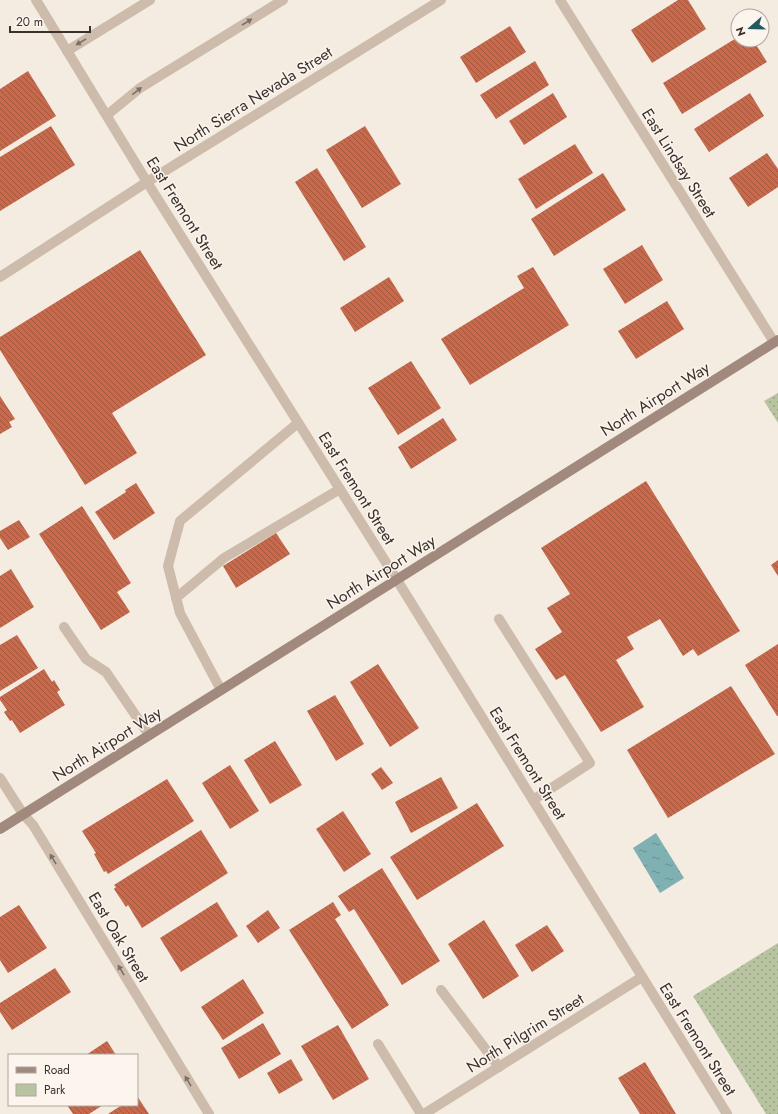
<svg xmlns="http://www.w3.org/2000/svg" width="778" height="1114" font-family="Jost,sans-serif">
<defs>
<pattern id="green-dots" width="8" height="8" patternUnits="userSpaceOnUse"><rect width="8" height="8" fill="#b8c4a0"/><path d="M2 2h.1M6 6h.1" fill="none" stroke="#97a083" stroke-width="1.8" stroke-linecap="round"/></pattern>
<pattern id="water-ripples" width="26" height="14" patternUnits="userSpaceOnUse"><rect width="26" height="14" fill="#7fb0b2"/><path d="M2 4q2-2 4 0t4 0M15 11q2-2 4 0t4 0" fill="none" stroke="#699091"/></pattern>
<pattern id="building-back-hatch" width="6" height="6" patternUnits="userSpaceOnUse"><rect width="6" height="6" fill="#c8694b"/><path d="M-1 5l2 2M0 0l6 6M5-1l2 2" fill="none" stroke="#a4573f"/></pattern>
</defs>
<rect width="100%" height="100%" fill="#f4ebe1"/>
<g fill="url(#green-dots)">
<path d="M 778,393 L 778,423 L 764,401 Z"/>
<path d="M 778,943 L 778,1114 L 766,1114 L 693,996 Z"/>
</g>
<path fill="url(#water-ripples)" d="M 656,833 L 684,878 L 660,893 L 633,848 Z"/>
<g fill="url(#building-back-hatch)">
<path d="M 678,0 L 688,0 L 706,29 L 652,63 L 631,30 Z"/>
<path d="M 510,26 L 526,52 L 476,83 L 460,57 Z"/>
<path d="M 738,37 L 738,40 L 753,40 L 767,62 L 682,114 L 663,83 Z"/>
<path d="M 535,61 L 549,85 L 496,119 L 480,95 Z"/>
<path d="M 28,71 L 56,116 L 0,151 L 0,89 Z"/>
<path d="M 553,93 L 567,117 L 524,145 L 509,121 Z"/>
<path d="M 750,93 L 764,116 L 709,152 L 694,129 Z"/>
<path d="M 51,126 L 75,165 L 0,211 L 0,157 Z"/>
<path d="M 365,126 L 401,184 L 362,208 L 326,150 Z"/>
<path d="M 575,144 L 593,173 L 536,209 L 518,179 Z"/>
<path d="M 767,153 L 778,169 L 778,187 L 748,207 L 729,178 Z"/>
<path d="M 317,168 L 366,247 L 344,261 L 295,182 Z"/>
<path d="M 603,173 L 626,210 L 554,256 L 531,219 Z"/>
<path d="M 642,245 L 663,280 L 625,304 L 603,269 Z"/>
<path d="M 140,250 L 206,355 L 112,413 L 137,453 L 85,485 L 0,350 L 0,337 Z"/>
<path d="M 533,267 L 569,325 L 470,385 L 441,339 L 524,288 L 517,276 Z"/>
<path d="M 389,277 L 404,301 L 355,332 L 340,308 Z"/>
<path d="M 667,301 L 684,329 L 636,359 L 618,331 Z"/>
<path d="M 411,361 L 441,408 L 398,435 L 368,388 Z"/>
<path d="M 0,396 L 15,419 L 9,422 L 12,427 L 0,434 Z"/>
<path d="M 443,418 L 457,440 L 411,469 L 398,447 Z"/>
<path d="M 646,481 L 740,631 L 698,656 L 693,649 L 683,656 L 660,619 L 627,637 L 634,649 L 616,660 L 644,707 L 601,732 L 565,675 L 556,680 L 535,649 L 562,632 L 547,608 L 570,594 L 541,548 Z"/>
<path d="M 136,483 L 155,513 L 114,540 L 95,512 L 126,492 L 125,490 Z"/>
<path d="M 82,506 L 131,583 L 117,592 L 130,612 L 101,630 L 39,534 Z"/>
<path d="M 19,520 L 30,537 L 8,550 L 0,538 L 0,531 Z"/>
<path d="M 276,533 L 290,554 L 236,588 L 223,566 Z"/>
<path d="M 778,560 L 778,576 L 771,565 Z"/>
<path d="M 11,569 L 34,607 L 0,628 L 0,576 Z"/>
<path d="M 17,635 L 38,668 L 0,691 L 0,645 Z"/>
<path d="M 778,644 L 778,716 L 777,716 L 745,665 Z"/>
<path d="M 378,664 L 419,728 L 390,747 L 350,682 Z"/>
<path d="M 44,669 L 52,682 L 54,680 L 60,690 L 57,692 L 65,705 L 20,733 L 12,720 L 10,721 L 4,712 L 7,710 L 0,700 L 0,697 Z"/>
<path d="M 731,686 L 775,754 L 668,818 L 627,750 Z"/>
<path d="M 335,695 L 364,744 L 336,761 L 307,711 Z"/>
<path d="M 275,741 L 302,785 L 270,804 L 244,760 Z"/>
<path d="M 230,765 L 259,811 L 230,829 L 202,783 Z"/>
<path d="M 381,767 L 393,783 L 382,790 L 371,774 Z"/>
<path d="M 441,777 L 458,808 L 411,833 L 395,802 Z"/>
<path d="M 167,779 L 194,821 L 108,874 L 106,871 L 104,872 L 94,854 L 96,853 L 82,831 Z"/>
<path d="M 477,803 L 504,846 L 417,900 L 390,857 Z"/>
<path d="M 343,811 L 371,854 L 344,872 L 316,829 Z"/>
<path d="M 201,830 L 228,873 L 142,928 L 128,905 L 126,907 L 114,889 L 116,887 L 114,885 Z"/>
<path d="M 382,868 L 440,961 L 402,985 L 354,909 L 349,912 L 338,896 Z"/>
<path d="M 217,902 L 238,936 L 181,972 L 160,938 Z"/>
<path d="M 333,902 L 341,915 L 335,919 L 389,1005 L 352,1029 L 289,930 Z"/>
<path d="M 19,905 L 47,948 L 8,973 L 0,960 L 0,917 Z"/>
<path d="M 268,910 L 280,928 L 258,943 L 246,926 Z"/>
<path d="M 484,920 L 519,976 L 483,999 L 448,944 Z"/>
<path d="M 547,925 L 564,951 L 532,972 L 515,945 Z"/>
<path d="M 55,968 L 71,992 L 12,1030 L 0,1012 L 0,1003 Z"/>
<path d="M 243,979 L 264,1013 L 223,1040 L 201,1007 Z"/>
<path d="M 263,1023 L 281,1054 L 239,1079 L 221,1048 Z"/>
<path d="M 338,1025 L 369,1079 L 333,1100 L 301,1046 Z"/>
<path d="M 107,1041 L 116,1055 L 86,1055 Z"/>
<path d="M 291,1059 L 303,1080 L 279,1094 L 267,1073 Z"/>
<path d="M 645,1062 L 676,1114 L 640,1114 L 618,1078 Z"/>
<path d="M 137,1096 L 149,1114 L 108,1114 L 122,1105 L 137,1105 Z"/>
<path d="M 67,1105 L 103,1105 L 89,1114 L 73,1114 Z"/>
</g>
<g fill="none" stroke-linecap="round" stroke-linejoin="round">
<g stroke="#cdbbac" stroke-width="10">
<path d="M 67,51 L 150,0"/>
<path d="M 107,115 L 140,88 L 283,0"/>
<path d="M 176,598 L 224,558 L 340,489"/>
<path d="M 499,619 L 590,763 L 533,800"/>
<path d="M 64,627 L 86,659 L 106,672 L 149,735"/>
<path d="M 221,690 L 180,613 L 168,566 L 180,521 L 298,423"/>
<path d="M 441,990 L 499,1067"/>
<path d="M 378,1044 L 421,1114"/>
</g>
<g stroke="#cdbbac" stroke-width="10">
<path d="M 560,0 L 774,342"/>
<path d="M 0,277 L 147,182 L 441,0"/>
<path d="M 397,580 L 727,1114"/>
<path d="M 0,778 L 23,814"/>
<path d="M 424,1114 L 642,977"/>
</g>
<g stroke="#cdbbac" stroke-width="10">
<path d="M 36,0 L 147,182 L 397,580"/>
<path d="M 23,814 L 33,825 L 209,1114"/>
</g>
<path stroke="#a18a7d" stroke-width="10" d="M 0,829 L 778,340"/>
</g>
<defs><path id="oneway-solid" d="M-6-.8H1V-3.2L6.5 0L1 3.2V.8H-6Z"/></defs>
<g fill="#7d6f65">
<use href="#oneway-solid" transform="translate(247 22) rotate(-32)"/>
<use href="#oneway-solid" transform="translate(81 42) rotate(149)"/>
<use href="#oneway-solid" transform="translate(137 91) rotate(-38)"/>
<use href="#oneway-solid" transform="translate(53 859) rotate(-121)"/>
<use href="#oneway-solid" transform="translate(121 970) rotate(-121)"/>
<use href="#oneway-solid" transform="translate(188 1081) rotate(-121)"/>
</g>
<g text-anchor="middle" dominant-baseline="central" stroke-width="3" stroke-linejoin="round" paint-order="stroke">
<g font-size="16" fill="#3b302b" stroke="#fbf5ee">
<text transform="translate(253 99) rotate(-32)">North Sierra Nevada Street</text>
<text transform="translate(679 163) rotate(58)">East Lindsay Street</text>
<text transform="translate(185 213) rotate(58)">East Fremont Street</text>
<text transform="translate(655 399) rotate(-32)">North Airport Way</text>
<text transform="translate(357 488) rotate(58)">East Fremont Street</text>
<text transform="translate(381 572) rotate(-32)">North Airport Way</text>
<text transform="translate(107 744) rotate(-32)">North Airport Way</text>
<text transform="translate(528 763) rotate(58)">East Fremont Street</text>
<text transform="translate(119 937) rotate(59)">East Oak Street</text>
<text transform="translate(525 1033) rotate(-32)">North Pilgrim Street</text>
<text transform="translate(698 1039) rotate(58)">East Fremont Street</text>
</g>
</g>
<rect x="8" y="1054" width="130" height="52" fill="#fbf5ee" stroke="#aea6a0"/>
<rect x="16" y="1067" width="20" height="6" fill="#a18a7d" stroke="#aea6a0"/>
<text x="44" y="1074" font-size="12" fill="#3b302b">Road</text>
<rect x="16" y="1084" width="20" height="12" fill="#b8c4a0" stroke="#aea6a0"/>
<text x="44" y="1094" font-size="12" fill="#3b302b">Park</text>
<g transform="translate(750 28) rotate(250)"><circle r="19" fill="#fbf5ee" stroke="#aea6a0"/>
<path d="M0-3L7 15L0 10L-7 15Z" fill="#1f5a5e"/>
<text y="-6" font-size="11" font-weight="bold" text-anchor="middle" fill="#3b302b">N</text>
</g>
<path d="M10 26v6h80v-6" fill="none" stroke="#3b302b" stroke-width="2"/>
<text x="16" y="26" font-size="12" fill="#3b302b" stroke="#fbf5ee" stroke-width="3" paint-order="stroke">20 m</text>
</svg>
